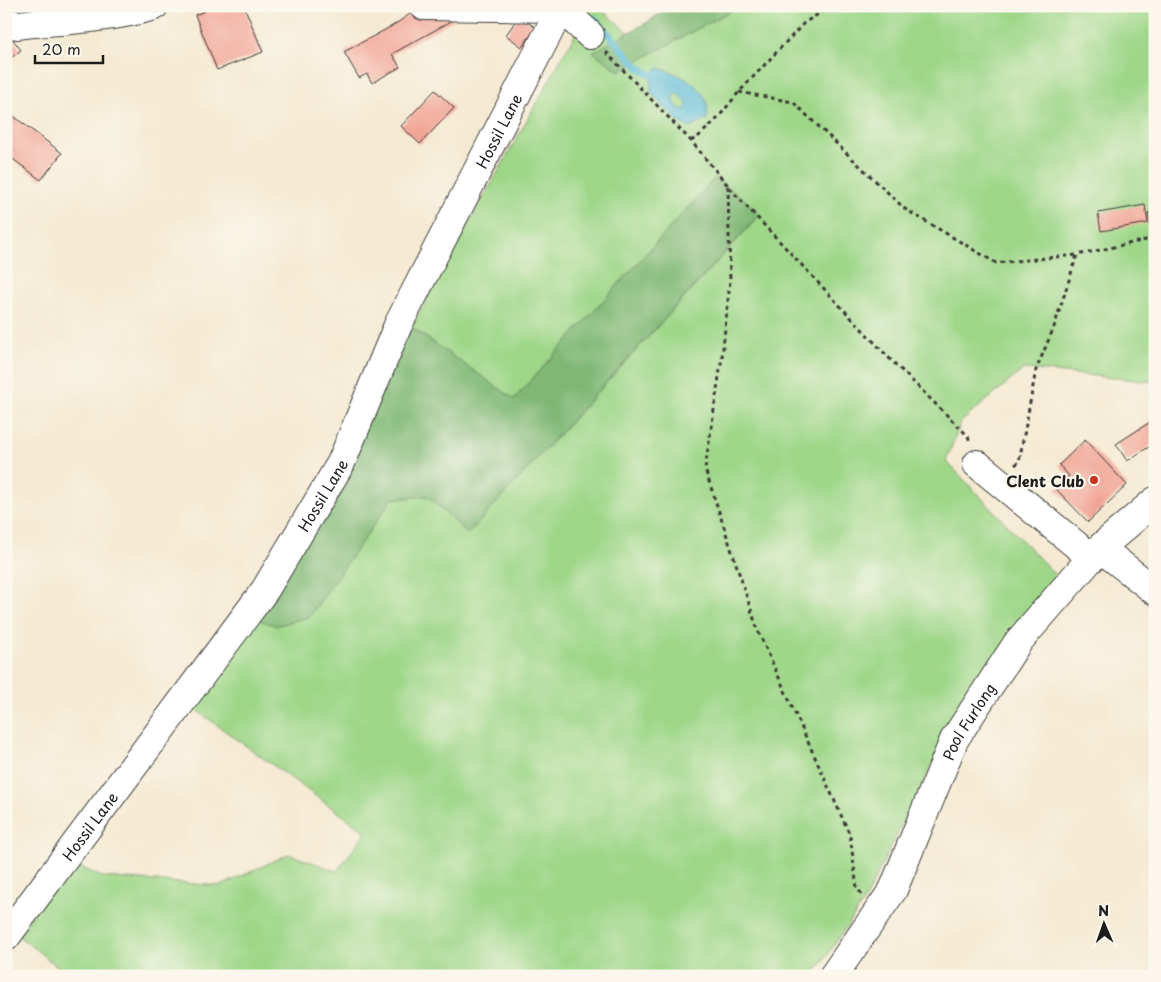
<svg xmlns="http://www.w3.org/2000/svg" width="1161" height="982" font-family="'Playpen Sans',sans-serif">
<rect width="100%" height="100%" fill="#fbf7ec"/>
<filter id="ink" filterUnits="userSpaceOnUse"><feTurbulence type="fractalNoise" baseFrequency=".02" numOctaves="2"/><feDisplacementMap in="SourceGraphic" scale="10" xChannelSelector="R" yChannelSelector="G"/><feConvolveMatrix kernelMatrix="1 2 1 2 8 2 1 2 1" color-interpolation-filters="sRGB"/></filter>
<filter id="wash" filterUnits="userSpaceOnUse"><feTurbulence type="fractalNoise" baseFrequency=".0096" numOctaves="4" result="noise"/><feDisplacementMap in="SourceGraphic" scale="20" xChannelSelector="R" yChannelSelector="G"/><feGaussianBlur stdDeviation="1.12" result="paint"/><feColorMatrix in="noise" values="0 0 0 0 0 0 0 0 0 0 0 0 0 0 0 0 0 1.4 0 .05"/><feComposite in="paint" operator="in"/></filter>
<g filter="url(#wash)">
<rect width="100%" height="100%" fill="#f4e9d1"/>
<path fill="#9fd789" stroke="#5e7a52" d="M 591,6 L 597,6 L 629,33 L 594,52 L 619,71 L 740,6 L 1155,6 L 1155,382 L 1024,369 L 961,422 L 946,461 L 1058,578 L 969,691 L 863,903 L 813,976 L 70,976 L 17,935 L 72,863 L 102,877 L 221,886 L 288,854 L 337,871 L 366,832 L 196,710 L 256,619 L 309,617 L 392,499 L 428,496 L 468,534 L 759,216 C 747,200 731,189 715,178 L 514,399 L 411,327 Z"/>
<g fill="#7fb875" stroke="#4e6a48">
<path d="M 670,6 L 740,6 L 619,71 L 593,52 L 648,22 Z"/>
<path d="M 715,178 L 735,194 L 741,196 L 759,215 L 468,534 L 428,496 L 392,499 L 309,617 L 276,626 L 256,619 L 411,327 L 514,399 Z"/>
</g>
<path fill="#57b9d6" stroke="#3a6a79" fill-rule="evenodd" d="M 657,68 C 676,72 701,83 707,103 C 708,108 707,115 707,119 L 690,128 L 678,121 L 651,93 L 651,75 ZM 678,94 L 687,103 L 686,109 L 679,109 L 674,102 L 674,95 Z"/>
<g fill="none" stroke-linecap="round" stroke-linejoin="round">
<path stroke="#57b9d6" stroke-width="7" d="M 595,19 L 637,66 L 651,75"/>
</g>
<g id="blocks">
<g fill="#f1a596">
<path d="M 217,6 L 244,6 L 263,52 L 217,70 L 195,15 Z"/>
<path d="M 413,12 L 455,19 L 392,54 L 400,67 L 372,83 L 367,74 L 359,78 L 344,52 L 394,25 Z"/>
<path d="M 519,16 L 536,28 L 522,47 L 506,35 Z"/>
<path d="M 10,36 L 21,50 L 6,62 L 6,39 Z"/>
<path d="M 435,90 L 454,108 L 420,144 L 401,126 Z"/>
<path d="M 12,115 L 62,153 L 41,180 L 6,154 L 6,122 Z"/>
<path d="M 1145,205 L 1148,223 L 1101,231 L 1098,213 Z"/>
<path d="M 1155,212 L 1155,229 L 1151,230 L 1148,213 Z"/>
<path d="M 1155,419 L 1155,443 L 1127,461 L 1116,444 Z"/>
<path d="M 1085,440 L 1127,485 L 1088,522 L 1056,489 L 1069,476 L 1059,465 Z"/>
</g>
</g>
</g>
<g filter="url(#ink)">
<use href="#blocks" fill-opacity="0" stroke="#3c3b37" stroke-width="1"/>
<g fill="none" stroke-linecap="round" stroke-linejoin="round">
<defs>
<g id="minor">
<path d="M 424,6 L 561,8 L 590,35"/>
<path d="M 6,22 L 17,25 C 62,20 110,19 154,6"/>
<path d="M 977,464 L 1092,558"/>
<path d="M 1100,548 L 1155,591"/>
<path id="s1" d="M 6,937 L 265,590 L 341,463 L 398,325 L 562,6"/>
<path id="s2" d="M 833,976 L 893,890 L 954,740 L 1018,642 L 1100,548 L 1155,501"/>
</g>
</defs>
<use href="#minor" stroke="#3c3b37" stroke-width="30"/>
<g stroke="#3c3b37" stroke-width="3" stroke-dasharray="4 4" stroke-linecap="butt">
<path d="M 606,52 L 691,141 L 735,194 L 890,359 L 968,436 L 970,442"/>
<path d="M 739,92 L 793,102 L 905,209 L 996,263 L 1077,255"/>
<path d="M 691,141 L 699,136 L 717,119 L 739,92 L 804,23 L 831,6"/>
<path d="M 728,186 L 730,281 L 722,357 L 705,469 L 758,631 L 850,835 L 857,889 L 862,894"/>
<path d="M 1015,465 L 1019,462 L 1036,370 L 1054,327 L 1077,255 L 1155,238"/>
</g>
<use href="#minor" stroke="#fff" stroke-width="28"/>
</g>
</g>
<circle fill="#c8321e" stroke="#fbf7ec" stroke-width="2" cx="1094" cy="480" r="5"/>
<g text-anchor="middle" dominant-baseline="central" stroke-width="4.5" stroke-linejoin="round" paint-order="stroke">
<g font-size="15" fill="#1c1c1c" stroke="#fbf7ec">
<text stroke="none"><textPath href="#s1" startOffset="949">Hossil Lane</textPath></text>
<text stroke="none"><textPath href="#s1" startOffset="544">Hossil Lane</textPath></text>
<text stroke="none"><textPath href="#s2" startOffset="290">Pool Furlong</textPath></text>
<text stroke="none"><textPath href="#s1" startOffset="139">Hossil Lane</textPath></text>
</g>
<g font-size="15" font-weight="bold" fill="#1c1c1c" stroke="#fbf7ec" text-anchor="end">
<text x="1084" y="480">Clent Club</text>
</g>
</g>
<rect width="1161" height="982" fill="none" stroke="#fbf7ec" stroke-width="25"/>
<g transform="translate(1104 924) rotate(358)" stroke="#fbf7ec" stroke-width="4" paint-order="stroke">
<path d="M0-4L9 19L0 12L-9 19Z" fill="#1c1c1c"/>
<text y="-8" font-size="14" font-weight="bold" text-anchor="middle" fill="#1c1c1c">N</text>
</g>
<path d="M35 55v8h68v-8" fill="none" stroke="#1c1c1c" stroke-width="2.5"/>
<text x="42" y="55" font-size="15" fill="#1c1c1c" stroke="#fbf7ec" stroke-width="4" paint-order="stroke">20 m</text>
</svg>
